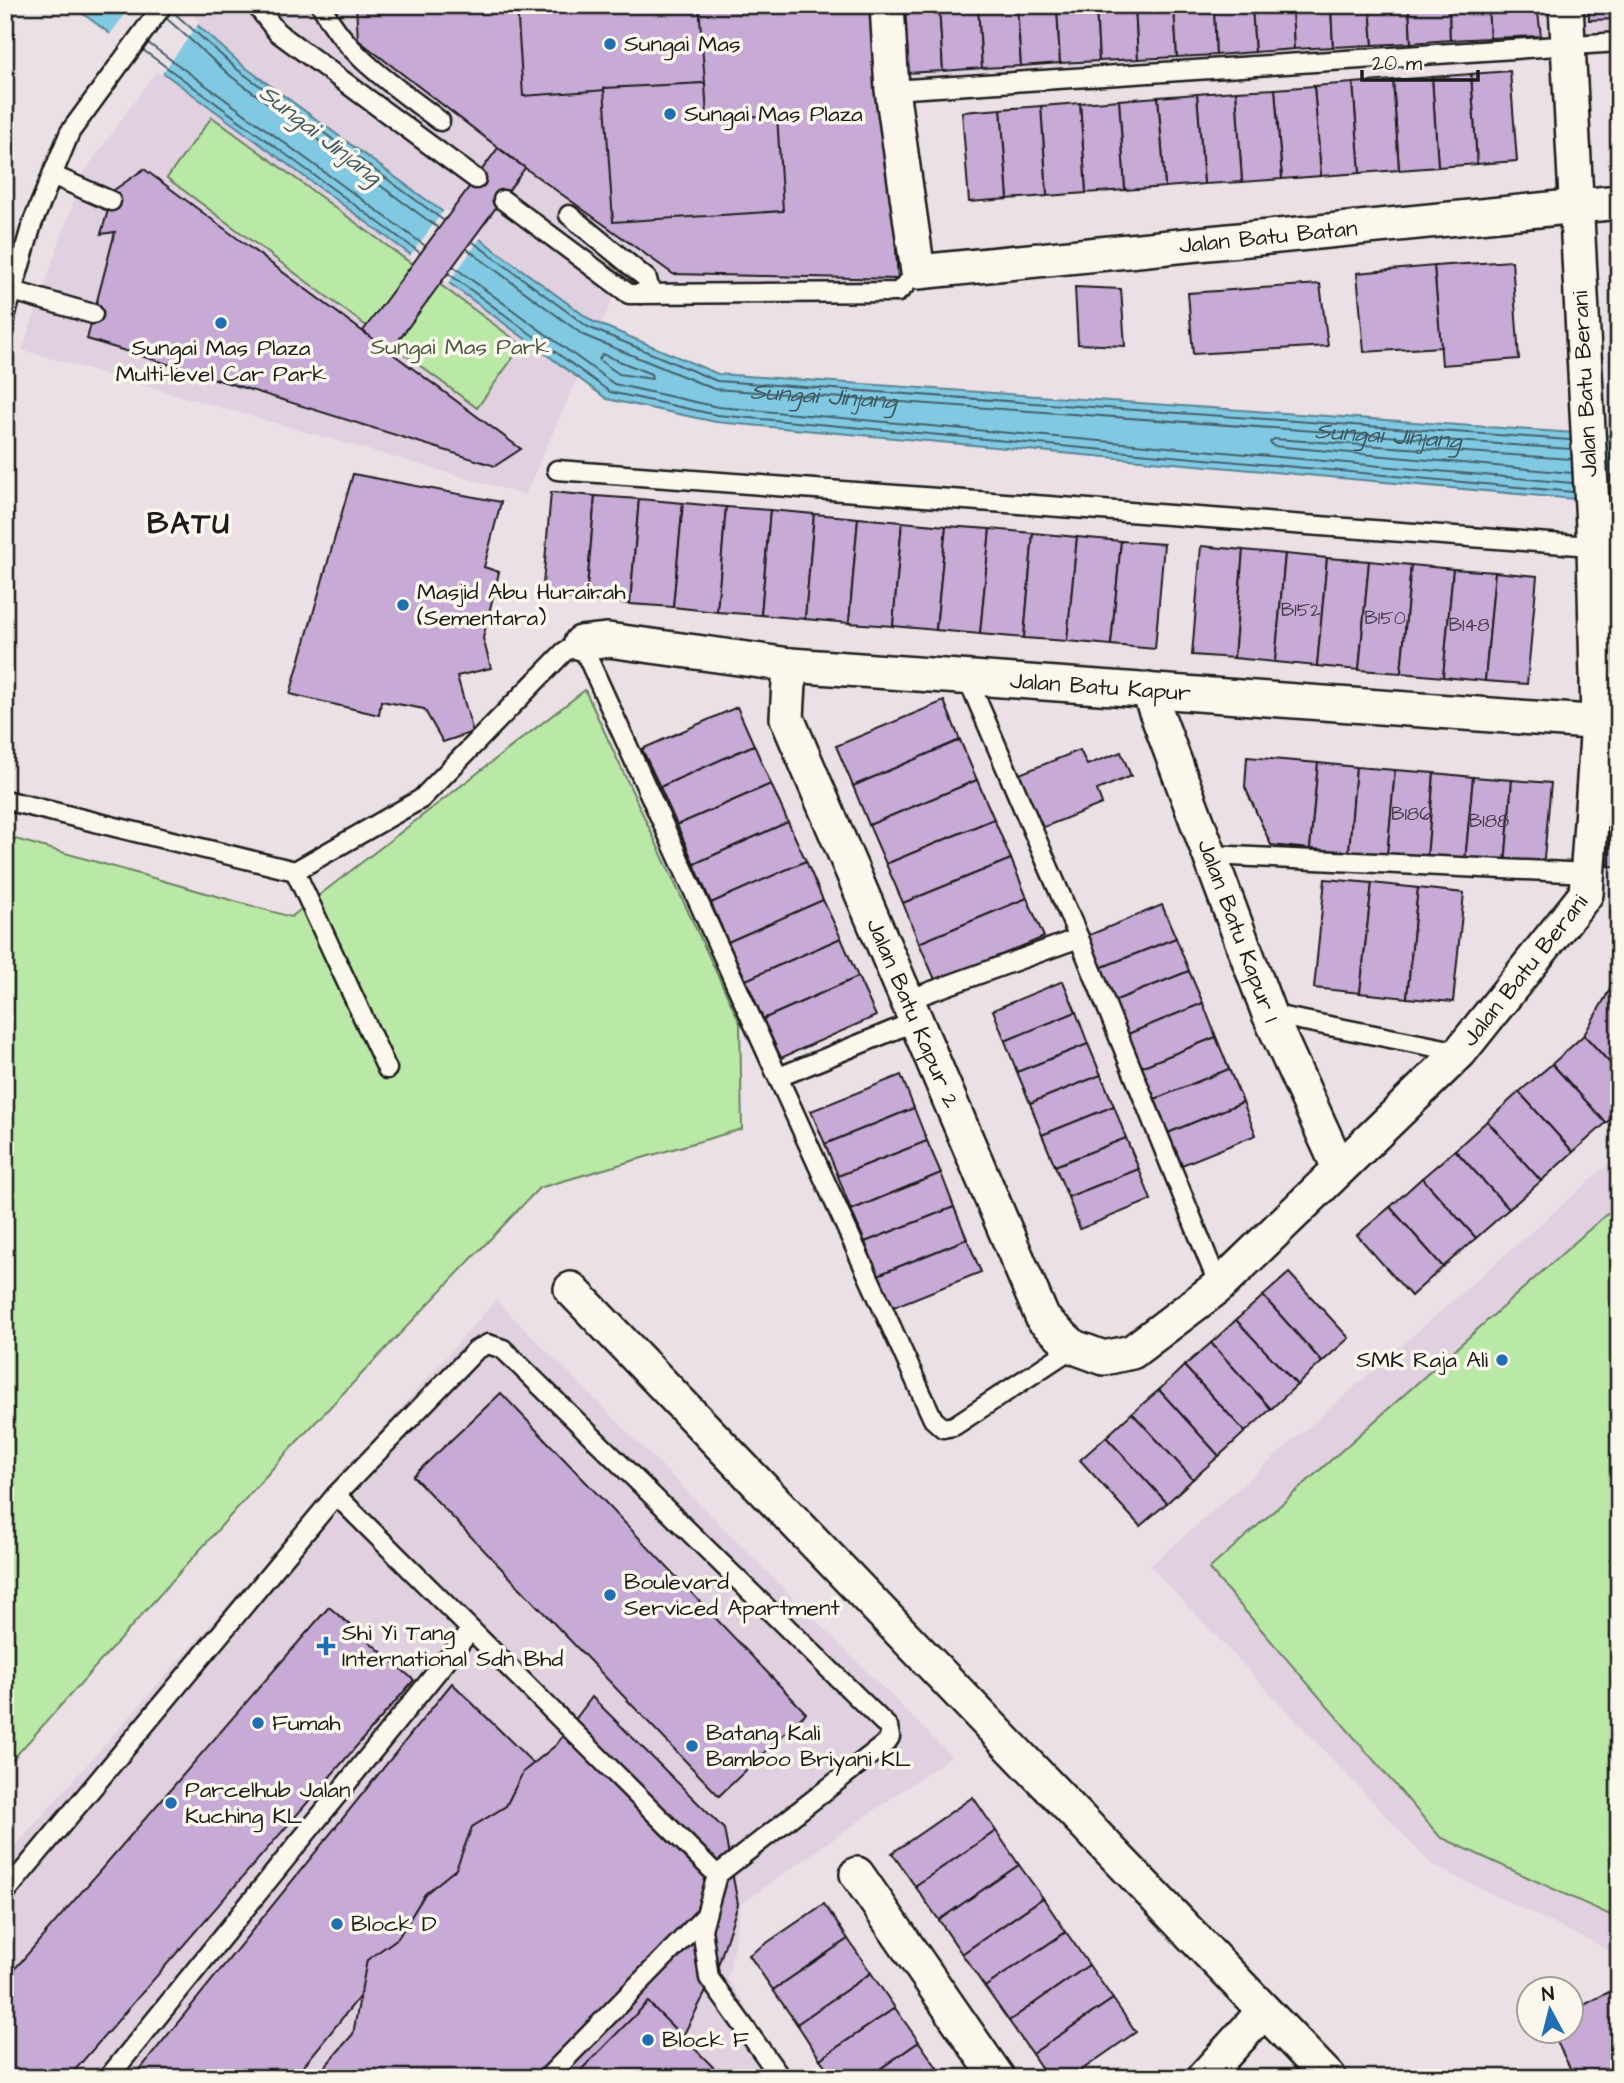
<svg xmlns="http://www.w3.org/2000/svg" width="1624" height="2083" font-family="'Architects Daughter',sans-serif">
<rect width="100%" height="100%" fill="#ebe0e5"/>
<filter id="ink" filterUnits="userSpaceOnUse"><feTurbulence type="fractalNoise" baseFrequency=".0143" numOctaves="2"/><feDisplacementMap in="SourceGraphic" scale="14" xChannelSelector="R" yChannelSelector="G"/><feConvolveMatrix kernelMatrix="1 2 1 2 8 2 1 2 1" color-interpolation-filters="sRGB"/></filter>
<g filter="url(#ink)">
<g fill="#e0d0e0">
<path d="M 203,5 L 1619,5 L 1619,30 L 899,77 L 904,300 L 617,289 L 525,495 L 22,350 L 83,174 Z"/>
<path d="M 1619,1155 L 1619,1955 L 1432,1865 L 1150,1566 Z"/>
<path d="M 496,1300 L 951,1756 L 741,1904 L 728,1979 L 792,2078 L 5,2078 L 5,1858 Z"/>
</g>
<g fill="#bae8a7" stroke="#6b8262" stroke-width="2">
<path d="M 212,117 L 522,345 L 477,408 L 167,178 Z"/>
<path d="M 585,690 L 740,1023 L 742,1129 L 539,1188 L 290,1449 L 5,1768 L 5,836 L 291,917 Z"/>
<path d="M 1619,1203 L 1619,1919 L 1440,1837 L 1209,1569 Z"/>
</g>
<path fill="#81c9e2" stroke="#598493" stroke-width="2" d="M 71,5 L 175,5 L 242,65 L 592,321 L 718,374 L 1619,436 L 1619,503 L 716,422 L 607,399 Z"/>
<g fill="#ebe0e5">
<path d="M 132,5 L 180,5 L 200,22 L 161,75 L 108,37 Z"/>
<path d="M 445,209 L 482,236 L 447,285 L 409,257 Z"/>
</g>
<g fill="none" stroke-linecap="round" stroke-linejoin="round">
<g stroke="#44616b" stroke-width="2">
<path d="M 172,11 L 238,70 L 443,220"/>
<path d="M 166,18 L 232,77 L 437,227"/>
<path d="M 148,43 L 424,245"/>
<path d="M 143,50 L 419,252"/>
<path d="M 473,242 L 588,327 L 717,381 L 1570,440"/>
<path id="s1" d="M 467,249 L 583,335 L 714,389 L 1571,449"/>
<path d="M 454,267 L 614,384 L 718,407 L 1572,483"/>
<path d="M 449,274 L 610,392 L 717,415 L 1573,492"/>
<path d="M 602,354 L 651,374 L 652,379 L 619,374 L 599,360 Z"/>
<path d="M 1571,459 L 1274,439 L 1270,442 L 1273,446 L 1572,473"/>
</g>
</g>
<g fill="#c7aad6" stroke="#1c1c1c" stroke-width="2">
<path d="M 356,5 L 879,5 L 898,279 L 673,274 L 525,168 L 358,40 Z"/>
<path d="M 517,5 L 699,5 L 705,83 L 523,96 Z"/>
<path d="M 900,5 L 939,5 L 943,71 L 904,73 Z"/>
<path d="M 939,5 L 978,5 L 982,68 L 943,71 Z"/>
<path d="M 978,5 L 1017,5 L 1021,66 L 982,68 Z"/>
<path d="M 1017,5 L 1057,5 L 1060,63 L 1021,66 Z"/>
<path d="M 1057,5 L 1096,5 L 1099,61 L 1060,63 Z"/>
<path d="M 1096,5 L 1135,5 L 1138,59 L 1099,61 Z"/>
<path d="M 1135,5 L 1174,5 L 1177,57 L 1138,59 Z"/>
<path d="M 1174,5 L 1214,5 L 1216,55 L 1177,57 Z"/>
<path d="M 1214,5 L 1252,5 L 1255,52 L 1216,55 Z"/>
<path d="M 1252,5 L 1292,5 L 1294,49 L 1255,52 Z"/>
<path d="M 1292,5 L 1331,5 L 1333,47 L 1294,49 Z"/>
<path d="M 1331,5 L 1370,5 L 1373,45 L 1333,47 Z"/>
<path d="M 1370,5 L 1409,5 L 1411,43 L 1373,45 Z"/>
<path d="M 1409,5 L 1449,5 L 1450,40 L 1411,43 Z"/>
<path d="M 1449,5 L 1488,5 L 1490,38 L 1450,40 Z"/>
<path d="M 1488,5 L 1537,5 L 1541,36 L 1490,38 Z"/>
<path d="M 1589,5 L 1619,5 L 1619,19 L 1589,20 Z"/>
<path d="M 1510,71 L 1517,161 L 1477,164 L 1471,74 Z"/>
<path d="M 1471,74 L 1477,164 L 1438,167 L 1432,77 Z"/>
<path d="M 1432,77 L 1438,167 L 1399,170 L 1393,80 Z"/>
<path d="M 1393,80 L 1399,170 L 1360,173 L 1353,83 Z"/>
<path d="M 705,83 L 707,119 L 777,115 L 783,211 L 613,222 L 604,88 Z"/>
<path d="M 1353,83 L 1360,173 L 1321,176 L 1314,86 Z"/>
<path d="M 1314,86 L 1321,176 L 1282,179 L 1275,89 Z"/>
<path d="M 1275,89 L 1282,179 L 1242,182 L 1236,91 Z"/>
<path d="M 1236,91 L 1242,182 L 1204,184 L 1197,94 Z"/>
<path d="M 1197,94 L 1204,184 L 1165,187 L 1158,97 Z"/>
<path d="M 1158,97 L 1165,187 L 1125,190 L 1119,100 Z"/>
<path d="M 1119,100 L 1125,190 L 1086,193 L 1080,103 Z"/>
<path d="M 1080,103 L 1086,193 L 1047,196 L 1041,106 Z"/>
<path d="M 1041,106 L 1047,196 L 1008,199 L 1001,109 Z"/>
<path d="M 1001,109 L 1008,199 L 969,202 L 962,112 Z"/>
<path d="M 498,148 L 525,168 L 390,352 L 363,331 Z"/>
<path d="M 144,169 L 521,449 L 495,466 L 87,339 L 115,232 L 101,234 L 114,190 Z"/>
<path d="M 1512,261 L 1519,359 L 1442,365 L 1434,266 Z"/>
<path d="M 1434,266 L 1441,347 L 1364,352 L 1357,273 Z"/>
<path d="M 1320,284 L 1328,346 L 1193,354 L 1188,293 Z"/>
<path d="M 1075,287 L 1121,289 L 1125,346 L 1078,344 Z"/>
<path d="M 353,474 L 501,502 L 484,567 L 499,572 L 483,638 L 491,668 L 457,676 L 473,732 L 443,742 L 424,709 L 381,701 L 379,715 L 290,694 Z"/>
<path d="M 551,492 L 595,496 L 586,600 L 542,596 Z"/>
<path d="M 595,496 L 639,499 L 630,604 L 586,600 Z"/>
<path d="M 639,499 L 683,503 L 673,607 L 630,604 Z"/>
<path d="M 683,503 L 726,507 L 717,612 L 673,607 Z"/>
<path d="M 726,507 L 770,510 L 761,615 L 717,612 Z"/>
<path d="M 770,510 L 814,514 L 805,619 L 761,615 Z"/>
<path d="M 814,514 L 858,518 L 849,623 L 805,619 Z"/>
<path d="M 858,518 L 902,522 L 893,626 L 849,623 Z"/>
<path d="M 902,522 L 946,526 L 936,630 L 893,626 Z"/>
<path d="M 946,526 L 990,529 L 980,634 L 936,630 Z"/>
<path d="M 990,529 L 1033,533 L 1024,638 L 980,634 Z"/>
<path d="M 1033,533 L 1077,537 L 1067,641 L 1024,638 Z"/>
<path d="M 1077,537 L 1121,541 L 1111,645 L 1067,641 Z"/>
<path d="M 1121,541 L 1164,544 L 1155,649 L 1111,645 Z"/>
<path d="M 1201,546 L 1243,550 L 1234,658 L 1192,655 Z"/>
<path d="M 1243,550 L 1285,554 L 1275,662 L 1234,658 Z"/>
<path d="M 1285,554 L 1327,558 L 1317,666 L 1275,662 Z"/>
<path d="M 1327,558 L 1369,561 L 1359,670 L 1317,666 Z"/>
<path d="M 1369,561 L 1411,565 L 1401,673 L 1359,670 Z"/>
<path d="M 1411,565 L 1453,569 L 1443,677 L 1401,673 Z"/>
<path d="M 1453,569 L 1495,572 L 1485,681 L 1443,677 Z"/>
<path d="M 1495,572 L 1537,576 L 1527,684 L 1485,681 Z"/>
<path d="M 944,701 L 960,740 L 853,786 L 836,746 Z"/>
<path d="M 737,707 L 754,745 L 660,787 L 642,749 Z"/>
<path d="M 960,740 L 977,780 L 869,825 L 853,786 Z"/>
<path d="M 754,745 L 771,784 L 677,825 L 660,787 Z"/>
<path d="M 1080,750 L 1087,765 L 1121,752 L 1131,776 L 1097,790 L 1102,804 L 1034,831 L 1012,777 Z"/>
<path d="M 1247,757 L 1318,763 L 1310,849 L 1271,845 L 1245,787 Z"/>
<path d="M 1318,763 L 1356,767 L 1349,852 L 1310,849 Z"/>
<path d="M 1356,767 L 1395,770 L 1387,856 L 1349,852 Z"/>
<path d="M 1395,770 L 1434,773 L 1427,859 L 1387,856 Z"/>
<path d="M 1434,773 L 1473,777 L 1465,862 L 1427,859 Z"/>
<path d="M 1473,777 L 1512,780 L 1505,866 L 1465,862 Z"/>
<path d="M 977,780 L 994,819 L 886,864 L 869,825 Z"/>
<path d="M 1512,780 L 1551,783 L 1543,869 L 1505,866 Z"/>
<path d="M 1613,783 L 1619,783 L 1619,867 L 1608,866 Z"/>
<path d="M 771,784 L 788,822 L 694,864 L 677,825 Z"/>
<path d="M 994,819 L 1011,859 L 903,903 L 886,864 Z"/>
<path d="M 788,822 L 806,861 L 711,903 L 694,864 Z"/>
<path d="M 1011,859 L 1027,898 L 919,943 L 903,903 Z"/>
<path d="M 806,861 L 823,900 L 728,942 L 711,903 Z"/>
<path d="M 1325,879 L 1372,883 L 1360,993 L 1314,988 Z"/>
<path d="M 1372,883 L 1418,888 L 1407,998 L 1360,993 Z"/>
<path d="M 1418,888 L 1464,893 L 1453,1002 L 1407,998 Z"/>
<path d="M 1027,898 L 1044,937 L 936,982 L 919,943 Z"/>
<path d="M 823,900 L 841,938 L 746,980 L 728,942 Z"/>
<path d="M 1162,905 L 1176,938 L 1100,968 L 1087,936 Z"/>
<path d="M 841,938 L 858,977 L 763,1019 L 746,980 Z"/>
<path d="M 1176,938 L 1189,971 L 1114,1001 L 1100,968 Z"/>
<path d="M 1619,956 L 1619,995 L 1609,991 Z"/>
<path d="M 1189,971 L 1203,1003 L 1128,1034 L 1114,1001 Z"/>
<path d="M 858,977 L 876,1016 L 781,1058 L 763,1019 Z"/>
<path d="M 1063,981 L 1076,1012 L 1005,1041 L 993,1010 Z"/>
<path d="M 1609,991 L 1619,995 L 1619,1073 L 1584,1035 Z"/>
<path d="M 1203,1003 L 1216,1037 L 1141,1067 L 1128,1034 Z"/>
<path d="M 1076,1012 L 1088,1044 L 1017,1072 L 1005,1041 Z"/>
<path d="M 1584,1035 L 1619,1073 L 1619,1112 L 1606,1123 L 1552,1064 Z"/>
<path d="M 1216,1037 L 1229,1069 L 1155,1099 L 1141,1067 Z"/>
<path d="M 1088,1044 L 1101,1075 L 1030,1103 L 1017,1072 Z"/>
<path d="M 1552,1064 L 1606,1123 L 1573,1152 L 1519,1092 Z"/>
<path d="M 1229,1069 L 1243,1102 L 1168,1133 L 1155,1099 Z"/>
<path d="M 901,1075 L 914,1108 L 825,1144 L 811,1111 Z"/>
<path d="M 1101,1075 L 1114,1106 L 1042,1135 L 1030,1103 Z"/>
<path d="M 1519,1092 L 1573,1152 L 1541,1181 L 1487,1121 Z"/>
<path d="M 1243,1102 L 1256,1135 L 1182,1165 L 1168,1133 Z"/>
<path d="M 1114,1106 L 1126,1138 L 1055,1166 L 1042,1135 Z"/>
<path d="M 914,1108 L 927,1141 L 838,1176 L 825,1144 Z"/>
<path d="M 1487,1121 L 1541,1181 L 1509,1209 L 1455,1150 Z"/>
<path d="M 1126,1138 L 1139,1169 L 1068,1197 L 1055,1166 Z"/>
<path d="M 927,1141 L 941,1173 L 851,1210 L 838,1176 Z"/>
<path d="M 1455,1150 L 1509,1209 L 1476,1238 L 1422,1178 Z"/>
<path d="M 1139,1169 L 1151,1200 L 1080,1229 L 1068,1197 Z"/>
<path d="M 941,1173 L 954,1207 L 865,1242 L 851,1210 Z"/>
<path d="M 1422,1178 L 1476,1238 L 1443,1267 L 1390,1207 Z"/>
<path d="M 954,1207 L 967,1239 L 878,1275 L 865,1242 Z"/>
<path d="M 1390,1207 L 1443,1267 L 1411,1296 L 1357,1235 Z"/>
<path d="M 967,1239 L 981,1272 L 891,1308 L 878,1275 Z"/>
<path d="M 1289,1273 L 1349,1338 L 1322,1362 L 1263,1296 Z"/>
<path d="M 1263,1296 L 1322,1362 L 1297,1385 L 1236,1320 Z"/>
<path d="M 1236,1320 L 1297,1385 L 1271,1409 L 1211,1343 Z"/>
<path d="M 1211,1343 L 1271,1409 L 1245,1432 L 1184,1366 Z"/>
<path d="M 1184,1366 L 1245,1432 L 1219,1456 L 1159,1390 Z"/>
<path d="M 1159,1390 L 1219,1456 L 1193,1479 L 1132,1413 Z"/>
<path d="M 501,1393 L 806,1713 L 719,1796 L 413,1476 Z"/>
<path d="M 1132,1413 L 1193,1479 L 1167,1503 L 1106,1437 Z"/>
<path d="M 1106,1437 L 1167,1503 L 1140,1526 L 1080,1460 Z"/>
<path d="M 329,1607 L 414,1680 L 68,2078 L 5,2078 L 5,1980 Z"/>
<path d="M 452,1683 L 541,1771 L 294,2078 L 133,2078 Z"/>
<path d="M 592,1697 L 724,1829 L 738,1904 L 716,1972 L 681,2040 L 638,2078 L 315,2078 L 353,2034 L 367,1960 L 398,1938 L 425,1894 L 456,1869 L 472,1827 L 506,1806 L 523,1772 L 556,1745 Z"/>
<path d="M 973,1797 L 996,1831 L 915,1886 L 892,1853 Z"/>
<path d="M 996,1831 L 1019,1865 L 939,1920 L 915,1886 Z"/>
<path d="M 1019,1865 L 1043,1898 L 962,1954 L 939,1920 Z"/>
<path d="M 1043,1898 L 1066,1932 L 985,1987 L 962,1954 Z"/>
<path d="M 824,1904 L 848,1939 L 773,1990 L 749,1955 Z"/>
<path d="M 1066,1932 L 1089,1965 L 1009,2021 L 985,1987 Z"/>
<path d="M 848,1939 L 871,1973 L 797,2024 L 773,1990 Z"/>
<path d="M 1089,1965 L 1113,1999 L 1032,2054 L 1009,2021 Z"/>
<path d="M 871,1973 L 895,2008 L 820,2059 L 797,2024 Z"/>
<path d="M 1619,1987 L 1619,2062 L 1587,2078 L 1575,2078 L 1551,2030 L 1572,2030 L 1572,2011 Z"/>
<path d="M 1113,1999 L 1136,2032 L 1070,2078 L 1048,2078 L 1032,2054 Z"/>
<path d="M 648,2002 L 724,2078 L 573,2078 Z"/>
<path d="M 895,2008 L 919,2042 L 867,2078 L 834,2078 L 820,2059 Z"/>
<path d="M 919,2042 L 943,2076 L 867,2078 Z"/>
</g>
<g fill="none" stroke-linecap="round" stroke-linejoin="round">
<defs>
<g id="service">
<path d="M 256,5 L 277,32 L 476,179"/>
<path d="M 321,5 C 347,57 395,86 440,121"/>
<path d="M 892,90 L 1619,42"/>
<path d="M 52,175 L 111,201"/>
<path d="M 503,200 L 629,294 L 898,292 L 918,272"/>
<path d="M 569,215 L 647,279 L 649,287 L 641,294"/>
<path d="M 13,291 L 93,314"/>
<path d="M 5,317 L 32,224 L 70,132 L 163,5"/>
<path d="M 557,470 L 1619,548"/>
<path d="M 967,677 L 1079,938 L 1219,1286"/>
<path d="M 5,800 L 295,871 L 421,799 L 564,652 L 581,643 L 933,1419 L 943,1428 L 954,1426 L 1074,1347"/>
<path d="M 1210,855 L 1588,873"/>
<path d="M 295,871 L 387,1069"/>
<path d="M 907,1000 L 1079,938"/>
<path d="M 1269,1014 L 1460,1052"/>
<path d="M 779,1077 L 916,1021"/>
<path d="M 336,1495 L 717,1875 L 702,1929 L 709,1978 L 781,2078"/>
<path d="M 5,1893 L 336,1495 L 476,1350 L 488,1344 L 503,1349 L 888,1727 L 890,1737 L 886,1743 L 717,1875"/>
<path d="M 108,2078 L 470,1631"/>
<path d="M 547,2078 L 706,1915"/>
</g>
<g id="minor">
<path id="s2" d="M 887,5 L 892,90 L 918,272 L 1619,202"/>
<path id="s3" d="M 581,643 L 608,640 L 790,665 L 1618,724"/>
<path id="s4" d="M 790,665 L 787,718 L 1043,1319 L 1074,1347 L 1104,1358 L 1132,1352 L 1219,1286 L 1460,1052 L 1586,894 L 1598,722 L 1594,546 L 1566,5"/>
<path id="s5" d="M 1148,690 L 1269,1014 L 1339,1168"/>
<path d="M 571,1289 L 1329,2078"/>
<path d="M 857,1874 L 998,2078"/>
<path d="M 1203,2078 L 1264,2011"/>
</g>
</defs>
<use href="#service" stroke="#1c1c1c" stroke-width="23"/>
<use href="#minor" stroke="#1c1c1c" stroke-width="38"/>
<use href="#service" stroke="#fbf7ec" stroke-width="18"/>
<use href="#minor" stroke="#fbf7ec" stroke-width="33"/>
</g>
</g>
<g fill="#1f6fb2" stroke="#fbf7ec" stroke-width="2.5">
<circle cx="610" cy="44" r="7"/>
<circle cx="670" cy="114" r="7"/>
<circle cx="221" cy="323" r="7"/>
<circle cx="403" cy="605" r="7"/>
<circle cx="1502" cy="1360" r="7"/>
<circle cx="610" cy="1595" r="7"/>
<path d="M322.5 1635.5h7v7h7v7h-7v7h-7v-7h-7v-7h7z"/>
<circle cx="258" cy="1723" r="7"/>
<circle cx="692" cy="1746" r="7"/>
<circle cx="171" cy="1803" r="7"/>
<circle cx="337" cy="1924" r="7"/>
<circle cx="648" cy="2040" r="7"/>
</g>
<g text-anchor="middle" dominant-baseline="central" stroke-width="7" stroke-linejoin="round" paint-order="stroke">
<g font-size="19" fill="#47404a">
<text x="1301" y="610">B152</text>
<text x="1385" y="618">B150</text>
<text x="1469" y="625">B148</text>
<text x="1411" y="814">B186</text>
<text x="1489" y="821">B188</text>
</g>
<g font-size="23" fill="#1c1c1c" stroke="#fbf7ec" text-anchor="start">
<text x="624" y="44">Sungai Mas</text>
<text x="684" y="114">Sungai Mas Plaza</text>
<text x="221" y="348" text-anchor="middle">Sungai Mas Plaza<tspan x="221" dy="26">Multi-level Car Park</tspan></text>
<text x="417" y="592">Masjid Abu Hurairah<tspan x="417" dy="26">(Sementara)</tspan></text>
<text x="1488" y="1360" text-anchor="end">SMK Raja Ali</text>
<text x="624" y="1582">Boulevard<tspan x="624" dy="26">Serviced Apartment</tspan></text>
<text x="342" y="1633">Shi Yi Tang<tspan x="342" dy="26">International Sdn Bhd</tspan></text>
<text x="272" y="1723">Fumah</text>
<text x="706" y="1733">Batang Kali<tspan x="706" dy="26">Bamboo Briyani KL</tspan></text>
<text x="185" y="1790">Parcelhub Jalan<tspan x="185" dy="26">Kuching KL</tspan></text>
<text x="351" y="1924">Block D</text>
<text x="662" y="2040">Block F</text>
</g>
<g font-size="23" fill="#1c1c1c" stroke="#fbf7ec">
<text stroke="none"><textPath href="#s2" startOffset="621">Jalan Batu Batan</textPath></text>
<text transform="translate(1585 384) rotate(-93)">Jalan Batu Berani</text>
<text stroke="none"><textPath href="#s3" startOffset="522">Jalan Batu Kapur</textPath></text>
<text stroke="none"><textPath href="#s5" startOffset="257">Jalan Batu Kapur 1</textPath></text>
<text stroke="none"><textPath href="#s4" startOffset="1358">Jalan Batu Berani</textPath></text>
<text stroke="none"><textPath href="#s4" startOffset="374">Jalan Batu Kapur 2</textPath></text>
</g>
<g font-size="23" fill="#4b5946" stroke="#fbf7ec">
<text x="460" y="347">Sungai Mas Park</text>
</g>
<g font-size="24" font-style="italic" fill="#3f5961" stroke="#fbf7ec">
<text transform="translate(320 135) rotate(38)">Sungai Jinjang</text>
<text stroke="none"><textPath href="#s1" startOffset="396">Sungai Jinjang</textPath></text>
<text stroke="none"><textPath href="#s1" startOffset="962">Sungai Jinjang</textPath></text>
</g>
<g font-size="30" font-weight="bold" letter-spacing="2" fill="#1c1c1c" stroke="#fbf7ec">
<text x="189" y="524">BATU</text>
</g>
</g>
<rect width="1624" height="2083" fill="none" stroke="#fbf7ec" stroke-width="28"/>
<rect x="14" y="14" width="1596" height="2055" fill="none" stroke="#1c1c1c" stroke-width="2.5" filter="url(#ink)"/>
<g transform="translate(1550 2010) rotate(353)"><circle r="33" fill="#fbf7ec" stroke="#a29f99" stroke-width="2"/>
<path d="M0-5L12 26L0 18L-12 26Z" fill="#1f6fb2"/>
<text y="-10" font-size="19" font-weight="bold" text-anchor="middle" fill="#1c1c1c">N</text>
</g>
<path d="M1362 70v10h116v-10" fill="none" stroke="#1c1c1c" stroke-width="3.5"/>
<text x="1372" y="70" font-size="21" fill="#1c1c1c" stroke="#fbf7ec" stroke-width="5" paint-order="stroke">20 m</text>
</svg>
